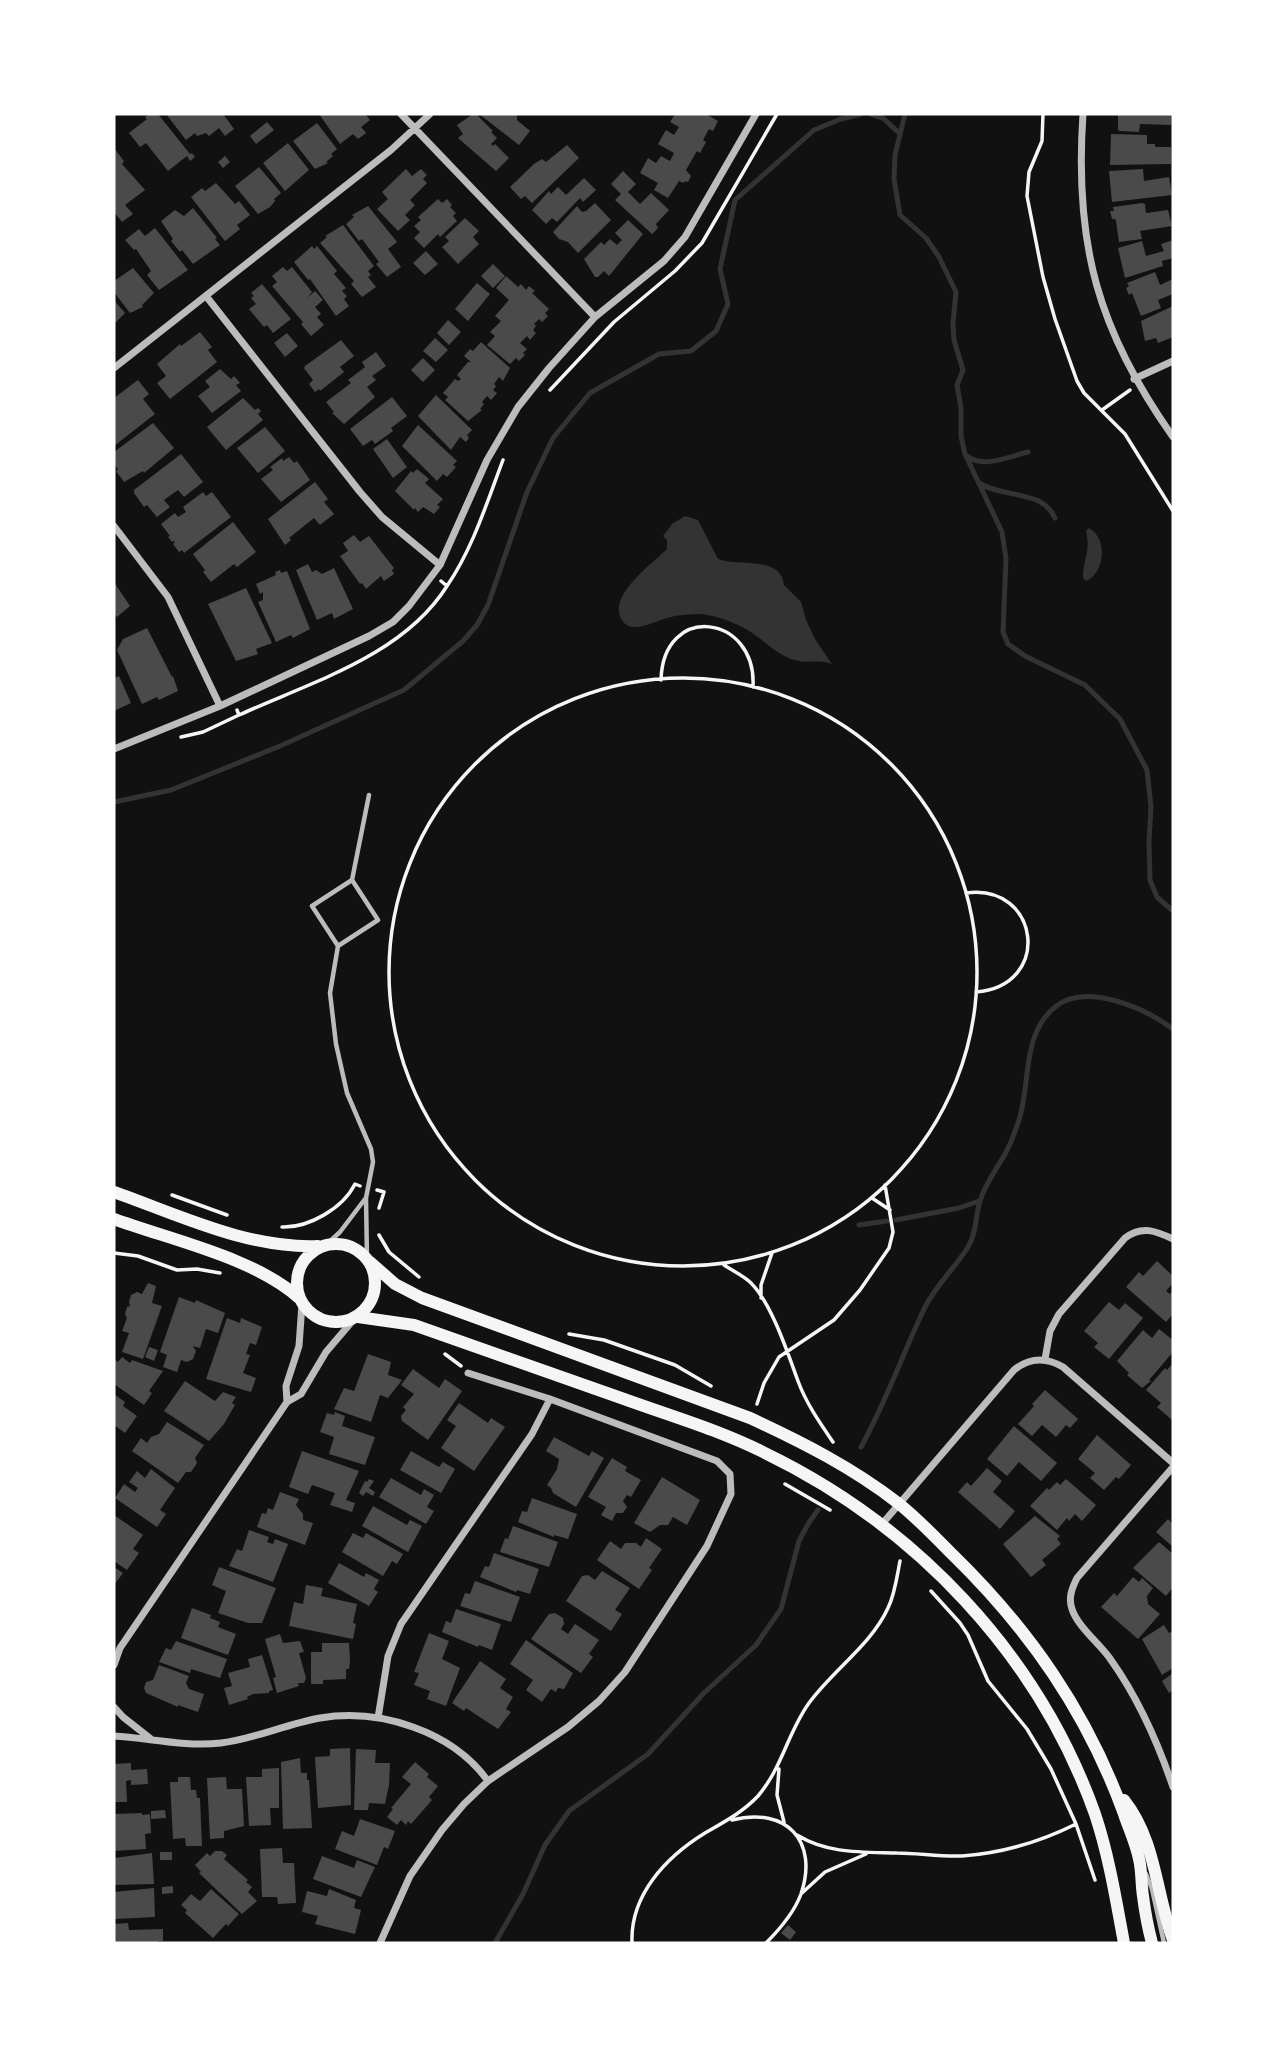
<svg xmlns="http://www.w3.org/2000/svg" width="1287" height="2057" font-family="Arial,sans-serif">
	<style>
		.water { fill: #333 }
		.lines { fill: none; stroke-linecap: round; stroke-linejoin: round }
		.stream { stroke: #333; stroke-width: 5 }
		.building { fill: #4a4a4a }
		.path { stroke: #f5f5f5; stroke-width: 3.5 }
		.service { stroke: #bcbcbc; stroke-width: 4.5 }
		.minor { stroke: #bcbcbc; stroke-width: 7 }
		.secondary { stroke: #f5f5f5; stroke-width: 12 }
	</style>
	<rect width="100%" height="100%" fill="#111"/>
	<path class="water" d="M685 516 698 520 718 559C738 567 781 555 784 585L801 602 806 620 815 639 832 664C819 659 807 664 795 660 781 657 770 646 759 638 743 625 720 616 700 614 689 614 677 615 667 618 654 621 628 638 620 616 611 593 653 563 667 549V540L663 536 672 524Z
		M1089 528C1108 538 1105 573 1086 581L1083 578C1083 558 1091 552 1086 531Z"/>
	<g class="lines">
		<path class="stream" d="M870 114 883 118 899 133
			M905 114 895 155 894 179 900 215 926 238 939 257 956 292 953 323 954 340 963 370 957 385 961 408V436L965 454 1002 532 1006 559 1003 632 1008 644 1025 656 1085 685 1120 719 1147 770 1151 807 1149 841 1150 880 1157 897 1173 911
			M967 456C983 469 1010 456 1028 452
			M979 483C1005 499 1042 489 1055 518
			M114 802 171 790 280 746 404 690 463 641 477 625 488 605 527 492 553 438 590 393 659 354 691 351 716 331 728 304 720 269 735 200 814 130 841 119 861 114
			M896 1220 959 1208 979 1201
			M859 1225 887 1221
			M861 1447C886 1402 903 1353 925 1307 937 1284 955 1268 968 1247 977 1233 975 1216 980 1201 985 1184 996 1170 1005 1154 1011 1144 1015 1131 1019 1120 1031 1083 1021 1035 1055 1007 1086 981 1146 1009 1173 1029
			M495 1943 523 1894 545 1845 569 1811 648 1754 704 1693 756 1645 781 1609 799 1541 808 1524 818 1510"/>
	</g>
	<path class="building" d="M149 114H158L190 154 192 153 195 157 190 161 187 156 168 171 146 143 140 147 129 133 147 119 145 117Z
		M166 114H223L234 129 225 136 219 128 209 136 206 133 197 136 195 133 186 140Z
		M319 114H365L370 120 361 127 366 133 358 139 353 134 340 144Z
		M473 114H476L493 131 491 132 497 138 491 144 493 146 495 144 509 158 496 171 458 138 463 134 457 125Z
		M479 114H517V120L530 131 519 145Z
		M675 114H706L718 121 713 131 709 129 703 140 706 142 700 153 697 151 686 170 691 176 688 182 685 181 684 183 679 181 668 198 654 190 658 183 640 173 648 158 656 163 661 156 670 161 674 153 658 144 666 130 674 135 679 127 670 122Z
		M1118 114H1172L1171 125 1140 124 1139 132 1120 131 1118 130Z
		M267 122 274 130 256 144 250 136Z
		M317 123 337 149 331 154 333 156 326 162 328 163 315 169 293 141Z
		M1111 134 1147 135V144H1155V147H1171V164L1110 165Z
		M288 143 309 170 285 191 263 163Z
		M567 145 579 158 532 203 525 196 521 199 510 187 534 164 542 159 546 162Z
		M114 148 124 161 122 164 145 190 125 205 133 214 122 222 114 212Z
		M225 156 230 162 223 168 218 162Z
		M259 167 281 193 274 199 275 201 270 207 258 214 235 186Z
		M406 169 412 176 421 169 427 175 423 179 427 183 410 200 415 205 405 215 410 220 398 231 377 209 388 199 382 192Z
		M1143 169 1144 181 1169 177 1172 195 1112 202 1109 171Z
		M623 171 636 184 628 192 640 204 651 193 669 210 656 224 658 228 652 234 615 200 621 194 611 184Z
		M584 178 596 190 583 202 580 198 557 222 552 218 546 224 532 210 549 191 551 194 558 187 566 195Z
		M216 183 235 204 239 201 250 215 237 225 240 229 225 241 191 197 202 188 205 191Z
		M438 199 442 203 447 199 452 205 450 207 456 213 453 216 457 221 440 237 438 234 424 248 414 238 420 232 414 226 421 220 418 217Z
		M595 203 611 220 578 253 568 242 559 239 553 232 577 206 582 212 586 211Z
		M1142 203 1145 204 1146 213 1168 210 1172 226 1140 231 1142 239 1119 242 1116 221 1115 219H1112L1110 211H1114L1113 207Z
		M368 206 397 242 388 249 401 267 387 277 376 264 379 262 362 239 359 241 346 224 354 217 352 215Z
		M193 208 217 238 215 239 220 245 193 264 182 250 180 252 171 241 173 239 161 221 175 210 184 216Z
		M465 218 479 231 473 237 479 244 458 264 442 247 449 241 445 237Z
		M628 220 643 234 609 276 604 271 598 277H595L584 259 601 242 604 245 610 239 617 245 622 240 615 233Z
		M343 225 374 266 368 271 371 275 368 277 376 287 362 297 351 284 354 281 320 243 327 237 325 236Z
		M155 228 188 270 159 290 147 275 151 271 136 249 134 250 125 240 139 229 145 236Z
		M1173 240V258L1162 261 1163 266 1125 278 1118 248 1142 241 1146 256 1164 251 1161 244Z
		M312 246 314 249 317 246 337 271 334 274 346 288 342 291 347 296 344 299 349 306 336 316 310 279 308 280 294 262Z
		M426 251 438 264 425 275 413 263Z
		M493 264 505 276 493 288 481 276Z
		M283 267 287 271 292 267 312 292 307 298 315 291 323 300 315 307 321 314 317 317 324 325 311 336 301 324 303 322 272 286 277 282 272 276Z
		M133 268 154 293 142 305 143 307 130 313 114 292V281Z
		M1155 272 1160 285 1173 279V294L1158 300 1161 308 1141 316 1132 293 1129 295 1126 288 1129 286 1127 283Z
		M506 276 518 287 521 284 526 290 529 286 535 291 532 293 549 309 545 313 548 316 542 322 539 319 534 324 536 326 533 330 536 333 530 340 527 336 520 343 527 349 523 353 525 355 519 361 516 358 510 364 487 345 495 336 490 332 501 321 495 316 509 300 496 288Z
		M477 283 490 294 468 321 455 309Z
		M262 284 291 319 273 333 267 325 264 327 249 309 256 304 251 298 254 296 251 293Z
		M114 300 125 313 114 324Z
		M1173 306V337L1158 343 1156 338 1145 341 1141 321Z
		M448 320 461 332 449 345 437 333Z
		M200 332 212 347 208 350 217 362 170 399 157 383 166 376 157 364 180 344 181 346Z
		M287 333 298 346 285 357 274 343Z
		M435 338 448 350 436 362 423 351Z
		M341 340 354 356 340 367 344 372 320 391 319 389 315 392 309 384 313 380 304 368 305 366Z
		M481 342 510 368 503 381 499 377 494 384 496 386 493 390 497 393 491 400 487 396 482 402 484 404 480 409 482 410 468 421 445 400 448 397 443 393 455 379 458 381 461 379 457 375 468 362H471L464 356 470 349 473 351Z
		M376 352 386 366 372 376 376 380 367 387 375 397 344 424 332 413 334 412 326 402 351 383 348 380 365 367 362 362Z
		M423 358 435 370 423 382 411 370Z
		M220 369 231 379 234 376 240 383 236 385 241 391 212 413 198 396 210 387 205 381Z
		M138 380 149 394 143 399 155 414 114 446V398Z
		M436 395 472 430 467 435 469 438 466 442 460 437 451 450 418 416Z
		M392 397 407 416 391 428 393 431 375 444 372 440 363 446 350 429Z
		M243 398 255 410 258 408 261 411 258 414 263 420 226 450 207 427Z
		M153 423 174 448 144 473 143 471 124 482 116 471 118 469 114 464V452Z
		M418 425 457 461 453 465 456 467 447 477 443 474 437 481 402 446Z
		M265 427 285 451 258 473 237 448Z
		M387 439 407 467 393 478 373 449Z
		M181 454 203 482 184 497 178 490 164 500 170 507 157 517 147 505 144 507 134 493V490Z
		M289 457 294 463 297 461 310 480 281 502 261 479 273 470 270 467 282 458 283 461Z
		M417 469 429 479 425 483 443 499 437 505 440 507 434 514 423 507 418 512 415 508 414 510 395 491 411 471 413 473Z
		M315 482 328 499 324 502 334 514 320 525 314 518 289 538 291 540 285 545 268 519Z
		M203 492 206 496 212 492 231 517 184 553 182 550 179 552 173 544 175 542 174 541 172 542 168 537 170 536 161 524 175 513 178 517 186 512 183 507Z
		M233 522 256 552 237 567 234 564 211 582 203 572 205 570 193 554Z
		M354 535 360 542 369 536 394 568 392 570 394 574 384 581 381 576 366 589 362 583 360 584 340 556 348 551 343 543Z
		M308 564 312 572 316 570 322 574 334 568 353 609 334 619 332 613 317 620 296 570Z
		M280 570 281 573 287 571 310 629 293 638 291 635 276 642 258 602 263 600V592L260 594 256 584 276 575 275 572Z
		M114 582 130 606 117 617 114 613Z
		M246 588 272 643 256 649 258 654 236 661 208 604Z
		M147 628 172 677 173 676 178 691 159 700 157 697 142 704 117 650 123 639Z
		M119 676 131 703 114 711V678Z
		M1157 1261 1173 1276V1283L1166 1291 1170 1294 1173 1290V1314L1166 1322 1126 1287 1139 1272 1143 1276Z
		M148 1283 156 1286 152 1303 162 1306 143 1359 122 1352 129 1333 122 1331 127 1318 125 1314 127 1307 130 1306 129 1302 131 1295 137 1292 142 1294Z
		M179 1297 195 1303 196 1300 225 1313 218 1333 206 1329 200 1348 193 1346 196 1351 193 1359 187 1362 181 1360 177 1372 163 1367 167 1355 160 1352Z
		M1109 1302 1119 1310 1125 1303 1143 1318 1109 1359 1094 1347 1098 1343 1084 1331Z
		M227 1318 240 1323 241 1318 262 1327 256 1345 250 1343 246 1354 250 1355 243 1373 256 1378 251 1392 206 1379Z
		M1159 1329 1173 1340V1352L1149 1380 1151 1381 1142 1388 1127 1375 1129 1373 1117 1361 1143 1330 1152 1338Z
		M149 1347 158 1350 154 1361 145 1357Z
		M368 1354 391 1362 388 1375 402 1380 388 1398 380 1395 371 1422 334 1409 344 1388 354 1391Z
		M122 1357 130 1363 132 1360 163 1371 149 1391 152 1393 144 1405 114 1384V1359L118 1362Z
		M1173 1363V1418L1172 1420 1157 1407 1161 1403 1146 1390 1165 1368 1167 1370Z
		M413 1369 439 1388 445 1379 462 1391 428 1440 402 1421 401 1416 406 1410 403 1407 414 1394 401 1385Z
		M185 1381 215 1401 223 1392 236 1397 232 1403 235 1405 224 1424 209 1441 164 1411Z
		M1045 1390 1078 1419 1070 1428 1066 1425 1056 1437 1042 1425 1032 1436 1018 1424 1034 1406 1032 1404Z
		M114 1394 125 1402 123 1406 137 1416 125 1433 114 1425Z
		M459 1403 488 1423 491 1418 505 1427 474 1471 441 1448 456 1426 447 1420Z
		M335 1412 345 1416 342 1426 375 1437 365 1465 329 1454 334 1437 320 1432 327 1413 334 1415Z
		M167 1422 204 1445 195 1458 197 1463 191 1472H186L178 1483 132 1451 141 1438 147 1443 151 1437 159 1434Z
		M1014 1426 1057 1463 1041 1481 1019 1462 1007 1476 987 1459Z
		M1097 1435 1131 1465 1119 1479 1116 1477 1104 1490 1090 1478 1095 1473 1078 1459Z
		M554 1437 589 1456 592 1451 604 1458 576 1507 553 1493 551 1488 547 1485 557 1469 559 1459 546 1451Z
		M302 1451 359 1471 346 1500 355 1503 352 1512 330 1505 335 1493 312 1485 308 1494 289 1487Z
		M411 1451 439 1467 443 1462 455 1469 441 1493 400 1470Z
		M612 1458 627 1467 625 1471 641 1480 631 1497 627 1495 623 1501 627 1507 623 1513H616L612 1521 601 1515 606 1507 588 1497Z
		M987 1468 1002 1481 993 1492 1015 1511 1000 1529 958 1492 967 1482 971 1486Z
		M151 1469 175 1488 160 1510 166 1514 157 1527 115 1498 124 1484 135 1492 138 1488 129 1482 137 1471 145 1478Z
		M662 1477 700 1500 687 1525 673 1517 668 1525H660L650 1532 634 1523Z
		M391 1478 421 1495 424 1489 434 1495 427 1507 434 1511 426 1524 379 1497Z
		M369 1479 374 1481 369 1488 375 1492 373 1496 366 1492 363 1496 359 1493 365 1481 367 1482Z
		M1066 1479 1096 1505 1082 1521 1075 1514 1069 1521 1067 1518 1057 1530 1030 1506 1047 1488 1049 1490 1057 1482 1060 1485Z
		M280 1492 299 1499 296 1505 303 1514V1520L313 1523 305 1545 257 1527 262 1513 266 1514 268 1508 273 1510Z
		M532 1498 577 1514 568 1539 554 1535V1537L518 1522 522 1511 527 1512Z
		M373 1506 407 1525 410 1520 422 1526 408 1552 362 1526Z
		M114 1515 143 1535 133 1549 139 1553 127 1570 114 1561Z
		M1035 1516 1060 1536 1057 1539 1061 1544 1042 1560 1046 1565 1031 1577 1003 1544Z
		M1168 1519 1173 1524V1547L1156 1532Z
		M513 1526 558 1542 549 1567 500 1552 505 1538 508 1539Z
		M249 1530 269 1537 267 1542 273 1544 275 1539 288 1544 273 1582 229 1566 237 1549 242 1551Z
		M353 1533 363 1538 366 1533 403 1554 397 1564 392 1561 383 1576 342 1552Z
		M646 1538 662 1549 649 1568 652 1570 639 1589 597 1560 610 1541 621 1549 625 1543H636L641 1547Z
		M1159 1542 1173 1554V1587L1166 1596 1133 1568Z
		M494 1553 539 1569 530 1594 517 1590 516 1592 480 1577 485 1566 489 1567Z
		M339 1563 364 1577 366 1573 379 1580 374 1589 378 1592 369 1606 328 1583Z
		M114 1567 123 1573 114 1585Z
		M219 1567 276 1588 262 1623H248L218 1613 226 1591 212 1585Z
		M602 1571 630 1588 615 1610 622 1614 611 1631 566 1601 582 1576 588 1575 595 1580Z
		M1133 1577 1139 1582 1142 1578 1153 1588 1147 1596 1148 1604 1160 1614 1138 1639 1101 1607 1114 1593 1117 1596Z
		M475 1581 520 1597 511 1622 460 1606 465 1593 470 1594Z
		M306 1585 323 1588 321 1596 357 1604 353 1623 356 1624 353 1639 289 1626 294 1602 303 1604Z
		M192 1608 211 1615 210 1618 220 1622 218 1627 236 1634 228 1655 181 1638Z
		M456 1609 501 1624 492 1650 479 1645 478 1647 442 1632 446 1621 451 1623Z
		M555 1613 563 1618 564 1624 561 1629 568 1634 575 1624 599 1640 589 1654 593 1657 581 1673 531 1639 549 1614Z
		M1164 1625 1169 1633 1173 1631V1668L1162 1675 1142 1639Z
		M429 1633 449 1641 442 1659 460 1668 446 1706 427 1699 430 1691 414 1685 419 1673 414 1672Z
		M280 1634 283 1643 300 1641 304 1652 299 1653 306 1678 304 1683H298L299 1686 277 1693 273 1678 276 1677 265 1639Z
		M526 1640 573 1673 564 1689 558 1688 556 1692 551 1689 542 1702 526 1690 533 1680 510 1664Z
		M176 1641 227 1659 220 1678 191 1669 190 1673 159 1662 166 1648 171 1650Z
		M322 1643H349L350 1662 349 1669H346V1679L323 1680V1684H311V1652H322Z
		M262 1655 273 1690 269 1691V1693L253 1694 247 1697 248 1699 229 1705 224 1688 232 1686 228 1673 250 1667 248 1659Z
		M480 1661 506 1679 500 1688 513 1697 506 1709 511 1712 498 1729 466 1708 464 1711 452 1703Z
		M159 1665 189 1676 186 1683 189 1689 204 1694 198 1712 178 1705V1707L146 1693 144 1688 146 1682 153 1680Z
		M1173 1673V1690L1169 1693 1162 1681Z
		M350 1748 351 1805 318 1808 315 1757 330 1756V1749Z
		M356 1749 376 1750 375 1763H390L389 1785 385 1804 369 1803 368 1810H354Z
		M300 1758 301 1773H307V1780H309L312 1828 283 1829 281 1762Z
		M415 1762 429 1774 427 1777 438 1786 429 1797 432 1800 411 1824 408 1821 406 1825 401 1820 397 1825 387 1817 393 1809 391 1808 411 1784 402 1777Z
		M131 1763V1770L147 1769 148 1784 131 1785V1780L126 1781 127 1802H114V1764Z
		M279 1768V1808H270L271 1825 249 1826 246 1777H262V1769Z
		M178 1777H190L191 1790H196L197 1798H200L202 1846H186L185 1838 173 1839 170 1782H178Z
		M226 1777 227 1789H242L244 1826 224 1831V1838L210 1839 207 1778Z
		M165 1810 166 1818 151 1819V1811Z
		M142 1813V1815L150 1814 151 1833 145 1834 146 1849 114 1851V1814Z
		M360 1819 395 1831 388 1849 384 1847 377 1865 335 1849 342 1831 354 1836Z
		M282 1848 283 1863H294L296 1903 278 1904 277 1897H262L260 1849Z
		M215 1851H222L227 1855 224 1859 248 1880 246 1882 252 1887 248 1892 257 1901 242 1914 199 1873 201 1872 195 1865 207 1853 210 1856Z
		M160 1852H172V1860H160Z
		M152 1853 154 1884 114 1885V1858Z
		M322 1856 354 1868 357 1860 375 1867 361 1897 313 1879Z
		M173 1886V1893L162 1894V1887Z
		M154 1888 155 1917 115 1919 114 1892Z
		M211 1889 239 1914 228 1926 226 1924 213 1938 185 1913 187 1910 181 1905 191 1894 200 1901Z
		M329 1889 356 1900 354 1908 361 1910 355 1934 315 1924 318 1916 302 1912 307 1891 327 1896Z
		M128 1923 129 1930 163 1929V1941H158V1943H114V1924Z
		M788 1925 796 1932 790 1940 781 1933Z"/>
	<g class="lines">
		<path class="path" d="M1043 114 1042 141 1029 172 1027 196 1043 277 1055 319 1077 381 1084 393 1125 434 1173 511
			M614 322 675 271 702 243 777 114
			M550 390 614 322
			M1102 410 1130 390
			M441 581 447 586C473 548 487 502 503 460
			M389 972a294 294 0 1 1 588 0a294 294 0 1 1-588 0Z
			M661 680C663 602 757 614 753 687
			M237 710 239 715C311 682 403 656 447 586
			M181 737 203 732 239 715
			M966 893C1040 883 1053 986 976 992
			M377 1190 384 1192 379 1208
			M172 1195 227 1215
			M872 1198 890 1210
			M282 1227C309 1228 343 1208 355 1184L360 1186
			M379 1235 389 1252 419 1277
			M114 1253 138 1256 177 1270 197 1269 220 1273
			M724 1265C733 1271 744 1276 751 1283 772 1304 788 1354 798 1381 806 1403 820 1423 833 1442
			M761 1298V1285L772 1253
			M569 1334 604 1340 675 1365 711 1386
			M445 1354 461 1366
			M757 1404 764 1383 779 1357 834 1320 860 1290 889 1248 893 1232 885 1185
			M785 1484 830 1510
			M931 1591 960 1623 968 1635 988 1681 1027 1729 1051 1769 1076 1824 1095 1880
			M779 1769 777 1795 784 1822
			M732 1820C786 1806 819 1841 801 1894 794 1913 780 1929 766 1943
			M797 1835C828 1854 862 1852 897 1853 918 1853 940 1857 962 1856 1003 1853 1040 1842 1076 1824
			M802 1893 825 1872 866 1854
			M632 1943C630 1895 666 1857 705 1833 724 1822 743 1812 758 1796 782 1768 788 1732 809 1703 833 1670 871 1645 888 1608 895 1594 897 1576 900 1561"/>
		<path class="service" d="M338 946 378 920 352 880
			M326 1245 340 1232 365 1199
			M367 1259 366 1198 373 1162 371 1149 347 1093 336 1044 330 993 338 946 312 906 352 880 369 795
			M1146 1874 1152 1889 1164 1943"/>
		<path class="minor" d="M401 114 595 317
			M1083 114C1074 244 1098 331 1173 437
			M206 296 360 492 382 517 440 565
			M114 368 391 150 430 114
			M1134 379 1173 361
			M114 526 168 597 220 706
			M114 749 220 706 369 636 393 622 409 606 440 565 487 460 518 407 549 368 595 317 664 261 685 237 756 114
			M1045 1359 1050 1331 1059 1314 1125 1238C1142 1225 1156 1231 1173 1239
			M287 1402 286 1386 299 1346 302 1304
			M1173 1467 1077 1578C1072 1588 1068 1598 1072 1609 1077 1626 1101 1645 1111 1660 1138 1698 1158 1743 1173 1787
			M882 1524 1014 1370C1030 1357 1046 1357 1063 1367L1173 1463
			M114 1665 120 1648 287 1402 301 1394 326 1352 355 1318
			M114 1707 123 1717 151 1739
			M378 1718 388 1656 401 1624 532 1434 550 1399
			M114 1736C149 1738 184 1747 221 1743 255 1739 286 1724 320 1718 380 1708 452 1731 488 1781
			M380 1943 410 1876 442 1830 464 1804 488 1781 568 1727 599 1701 625 1672 707 1546 731 1494 730 1474 717 1461 550 1399 468 1373"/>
		<path class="secondary" d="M114 1192C179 1215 248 1249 318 1246
			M114 1219C171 1240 255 1258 299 1298
			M297 1283a39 39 0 1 1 78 0a39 39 0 1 1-78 0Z
			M370 1262 395 1284 422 1298 750 1418C802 1442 853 1468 898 1503 917 1518 935 1537 952 1554 1029 1629 1087 1712 1124 1814 1129 1829 1136 1844 1139 1859 1142 1871 1141 1884 1143 1896 1145 1912 1148 1928 1152 1943
			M358 1317 414 1325C484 1350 554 1375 624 1399 671 1416 719 1430 763 1452 915 1525 1038 1654 1095 1814 1109 1856 1116 1900 1124 1943
			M1124 1800C1156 1840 1156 1894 1173 1940"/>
	</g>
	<rect width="1287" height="2057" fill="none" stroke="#ffffff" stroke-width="231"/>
</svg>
